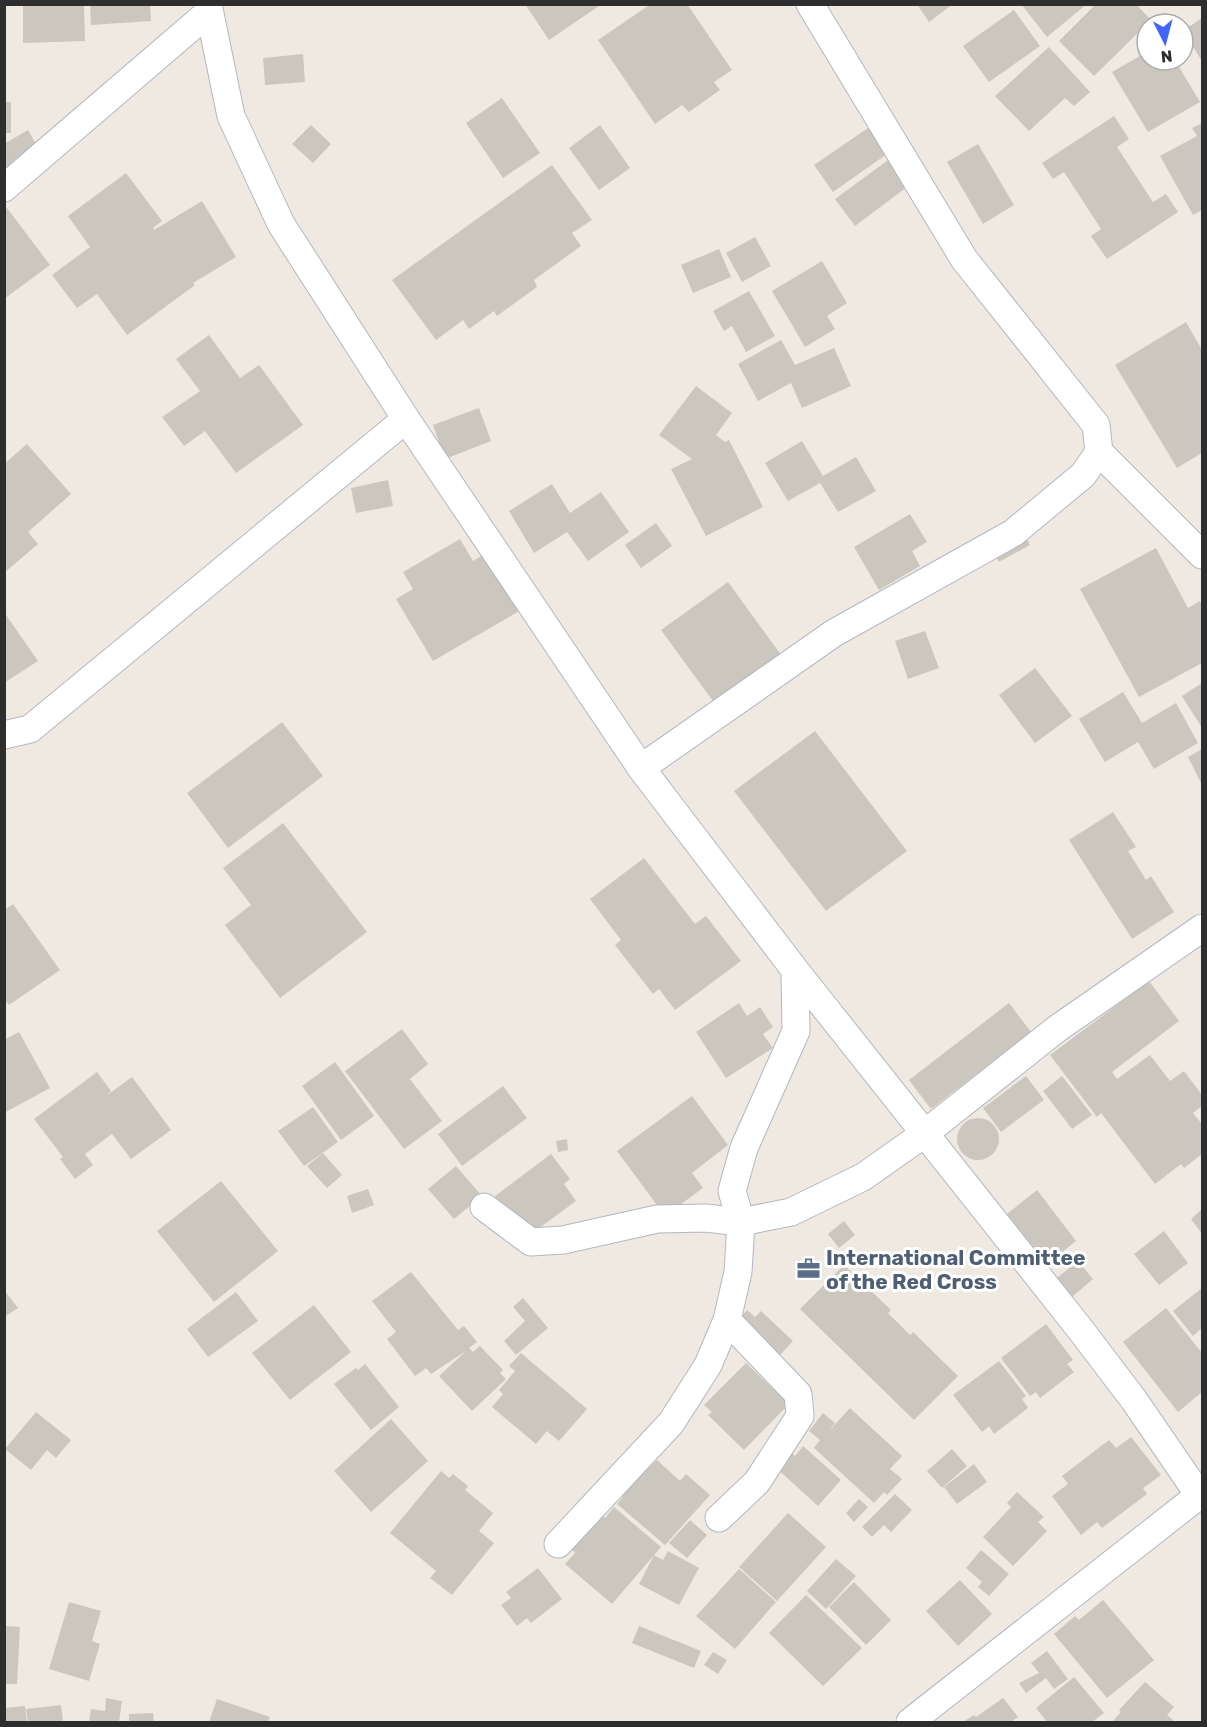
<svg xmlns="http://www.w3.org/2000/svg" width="1207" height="1727" font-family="Rubik,sans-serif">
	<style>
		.building { fill: #cbc7bf }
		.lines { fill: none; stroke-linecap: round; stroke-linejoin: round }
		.street-casing { stroke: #b4b7c1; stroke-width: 29 }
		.street { stroke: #fff; stroke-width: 27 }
		.labels { text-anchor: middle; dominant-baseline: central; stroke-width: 6; stroke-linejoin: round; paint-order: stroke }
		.service-label { font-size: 21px; font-weight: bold; fill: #4e5e75; stroke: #fff; text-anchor: start }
	</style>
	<rect width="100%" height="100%" fill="#efe9e1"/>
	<path class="building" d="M23 4H84L85 41 23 43Z
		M90 4H150L151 21 91 25Z
		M525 4H602L549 40Z
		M651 4H687L732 70 714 82 720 90 689 112 682 105 655 124 598 40Z
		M917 4H953L929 22Z
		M1021 4H1087L1047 37Z
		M1096 4H1136L1151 20 1094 76 1059 41Z
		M1014 10 1040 46 989 82 963 46Z
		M1202 18V61L1183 31Z
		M1049 47 1090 92 1074 106 1065 98 1029 131 995 96Z
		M1147 52V60H1175L1200 102 1148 132 1112 72Z
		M303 54 305 82 265 85 263 58Z
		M502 98 540 153 503 178 466 123Z
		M4 102H11V133H4Z
		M1114 116 1129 139 1117 147 1153 202 1166 194 1178 212 1107 259 1091 236 1101 229 1064 172 1053 179 1042 163Z
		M1202 123V210L1193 215 1160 156 1197 136 1192 128Z
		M311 125 331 144 313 163 292 144Z
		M600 125 630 168 599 190 569 148Z
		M868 128 887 154 833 192 814 165Z
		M28 130 41 153 4 175V144Z
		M978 144 1014 205 983 224 947 162Z
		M891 158 911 184 855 226 835 199Z
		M552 165 592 220 572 233 581 246 534 280 537 287 497 316 494 311 469 329 463 320 436 340 392 280Z
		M126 173 162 221 153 228 154 230 202 201 236 257 193 283 195 285 127 335 97 294 77 308 52 275 90 247 68 216Z
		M7 208 50 265 4 299V210Z
		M755 237 771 266 742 282 726 253Z
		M719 249 731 277 693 293 681 265Z
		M822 261 847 303 827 316 835 329 805 347 772 291Z
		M749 291 775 336 746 352 732 326 724 331 713 311Z
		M1186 322 1202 350V453L1177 468 1115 365Z
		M209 335 240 378 259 365 303 425 236 473 205 431 184 446 162 417 200 391 176 359Z
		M781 340 795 365 834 348 851 386 802 408 791 383 758 401 738 364Z
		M696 386 732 413 716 435 725 442 729 440 763 507 706 536 671 469 692 459 659 435Z
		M479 408 491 441 445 459 433 425Z
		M802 441 823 476 856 457 876 491 838 512 820 483 788 501 765 463Z
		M27 444 71 494 28 532 38 544 4 573V464Z
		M388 480 393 506 356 513 351 488Z
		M552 484 570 513 601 492 629 532 588 561 567 532 534 553 509 511Z
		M910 514 927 542 912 551 920 566 879 590 854 547Z
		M1018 522 1030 545 999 562 986 538Z
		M656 523 672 546 641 568 625 545Z
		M460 539 473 561 487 553 521 610 433 661 396 599 413 589 403 572Z
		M1156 548 1188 608 1200 601 1202 606V663L1139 697 1080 589Z
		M728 582 784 659 718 708 661 630Z
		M4 612 38 661 4 683Z
		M925 631 939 668 908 679 895 641Z
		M1035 668 1072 716 1035 743 999 695Z
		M1202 683V728L1182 696Z
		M1123 692 1142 723 1176 703 1198 743 1154 769 1138 742 1105 762 1079 719Z
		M282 722 323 776 228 848 187 793Z
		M815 731 907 851 826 911 734 791Z
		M1202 749V785L1188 757Z
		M1113 812 1136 847 1128 851 1146 880 1151 876 1174 912 1132 939 1069 840Z
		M283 823 367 932 280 998 225 925 251 905 223 868Z
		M644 858 695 924 706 916 741 961 675 1010 659 989 653 994 615 945 621 940 590 899Z
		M13 904 60 970 9 1005 4 999V910Z
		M1149 981 1179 1021 1112 1072 1117 1079 1150 1055 1170 1081 1184 1071 1202 1095V1106L1193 1113 1202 1124V1154L1184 1168 1181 1164 1155 1184 1101 1113 1097 1117 1050 1055Z
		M739 1003 747 1016 760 1007 773 1027 763 1034 773 1048 726 1078 696 1032Z
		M1009 1003 1031 1032 931 1109 909 1080Z
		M402 1029 428 1064 410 1079 442 1121 404 1149 345 1071Z
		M19 1032 50 1088 4 1113V1040Z
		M335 1062 374 1116 341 1140 302 1086Z
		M97 1072 111 1091 106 1096 132 1077 171 1130 131 1159 112 1134 85 1154 93 1165 75 1179 60 1159 63 1157 34 1119Z
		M1026 1076 1044 1100 1001 1132 983 1108Z
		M1062 1076 1092 1115 1072 1129 1043 1091Z
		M503 1086 527 1118 462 1166 438 1134Z
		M692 1096 728 1145 692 1173 703 1188 665 1216 617 1151Z
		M313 1107 338 1142 304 1166 278 1131Z
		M957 1139a21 21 0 1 1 42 0a21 21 0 1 1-42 0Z
		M567 1139 568 1150 558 1152 556 1141Z
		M323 1153 342 1175 327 1188 307 1166Z
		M551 1154 570 1179 564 1184 576 1201 531 1234 516 1213 510 1217 495 1196Z
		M456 1166 482 1196 454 1219 428 1189Z
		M221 1181 278 1251 214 1302 157 1231Z
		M368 1189 374 1205 352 1213 347 1196Z
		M1037 1190 1076 1241 1047 1264 1007 1214Z
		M1202 1209V1234L1191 1219Z
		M844 1221 855 1235 839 1248 828 1234Z
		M1164 1231 1188 1263 1159 1285 1134 1254Z
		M1078 1261 1093 1279 1072 1297 1057 1278Z
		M844 1265 891 1310 888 1313 910 1335 913 1332 958 1376 914 1420 800 1309Z
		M411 1272 458 1330 464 1326 477 1342 469 1348 473 1352 480 1346 503 1370 500 1373 506 1379 472 1411 439 1376 466 1351 431 1374 426 1368 415 1376 387 1339 396 1332 372 1301Z
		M1202 1288V1328L1193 1336 1173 1311Z
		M4 1290 18 1308 4 1317Z
		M236 1292 258 1321 208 1357 187 1329Z
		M523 1298 548 1328 516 1355 504 1341 525 1321 513 1307Z
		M314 1305 351 1352 290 1400 252 1353Z
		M1166 1308 1202 1353V1392L1178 1412 1123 1342Z
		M747 1310 755 1317 761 1311 793 1341 780 1355 748 1325 750 1323 742 1316Z
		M1046 1324 1073 1360 1067 1364 1074 1372 1040 1398 1036 1392 1030 1396 1001 1358Z
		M521 1353 587 1409 559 1441 547 1431 536 1444 492 1407 503 1394 499 1390 515 1371 509 1366Z
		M999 1361 1026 1396 1022 1399 1028 1408 994 1434 989 1426 982 1432 953 1395Z
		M746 1363 789 1404 744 1450 708 1415 712 1412 704 1405Z
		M365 1364 399 1407 371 1430 334 1384 356 1368 358 1370Z
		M850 1408 902 1456 890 1469 902 1479 887 1495 884 1492 874 1503 814 1448 820 1440 809 1431 823 1413 835 1423 829 1431Z
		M36 1412 71 1440 56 1458 47 1450 31 1470 5 1449Z
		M391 1419 428 1461 371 1512 334 1471Z
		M1131 1437 1161 1475 1143 1488 1147 1494 1102 1528 1097 1522 1081 1535 1052 1496 1068 1484 1062 1476 1109 1440 1116 1448Z
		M803 1446 841 1480 818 1506 774 1466 788 1450 795 1456Z
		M952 1449 967 1466 942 1488 927 1471Z
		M644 1458 652 1465 657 1460 680 1481 686 1474 710 1495 665 1545 617 1504 623 1497 615 1490Z
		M974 1464 987 1482 957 1504 944 1487Z
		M441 1471 449 1478 453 1474 468 1486 465 1490 493 1513 479 1531 494 1543 452 1595 430 1578 436 1571 390 1533Z
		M1017 1492 1044 1517 1038 1522 1047 1531 1013 1566 983 1537 1011 1507 1007 1503Z
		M895 1494 912 1510 891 1532 884 1525 872 1537 862 1527Z
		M859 1499 868 1507 854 1522 846 1513Z
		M614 1507 661 1547 612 1604 565 1564 575 1553 570 1547 599 1513 605 1518Z
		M788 1513 826 1547 777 1601 739 1567Z
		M690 1520 707 1535 687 1558 669 1543Z
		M981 1550 1009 1574 989 1596 978 1587 982 1582 966 1568Z
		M668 1551 699 1568 679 1605 639 1584 654 1555 663 1560Z
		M836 1559 856 1576 826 1609 807 1591Z
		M538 1568 562 1599 531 1623 527 1618 517 1626 501 1605 511 1598 506 1592Z
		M739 1569 776 1602 735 1649 696 1616Z
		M960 1580 992 1614 958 1646 926 1611Z
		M854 1582 891 1620 866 1645 829 1607Z
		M806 1595 862 1648 823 1686 769 1633Z
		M1103 1600 1154 1660 1107 1698 1054 1634 1075 1616 1079 1620Z
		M69 1602 101 1611 92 1641 100 1644 89 1681 49 1669Z
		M4 1626 20 1627 17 1684H4Z
		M639 1626 701 1651 694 1668 632 1643Z
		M1047 1651 1068 1679 1054 1689 1046 1678 1026 1693 1019 1683 1039 1673 1031 1663Z
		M713 1652 727 1660 718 1674 704 1665Z
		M1074 1677 1104 1713 1092 1722H1047L1036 1708Z
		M1145 1682 1174 1707 1167 1715 1175 1722H1112L1121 1712 1119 1710Z
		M106 1698 122 1701 119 1722H89L91 1709 105 1711Z
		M1003 1698 1018 1717 1011 1722H963L974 1715 976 1717Z
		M217 1699 270 1717 268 1722H209Z
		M61 1705 63 1722H28L26 1709Z
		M25 1706 27 1722H4V1708Z
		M153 1713 154 1722H129V1714Z"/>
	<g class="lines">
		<defs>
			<path id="street" d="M208 4 231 116 281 224 406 419 641 768 795 970 1080 1329 1134 1400 1199 1495 1202 1496
				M4 188 209 12
				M1099 452 1202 555
				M4 735 30 729 406 419
				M641 768 834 633 1013 533 1083 475 1099 452 1096 425 964 259 810 4
				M484 1207 531 1242 563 1240 657 1219 706 1218 741 1222 791 1212 863 1177 924 1134 1058 1028 1202 928
				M719 1518 757 1482 800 1416 798 1394 727 1320
				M558 1544 671 1423 708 1365 727 1320 738 1272 741 1222 732 1191 744 1148 796 1031 795 970
				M910 1722 1202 1493"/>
		</defs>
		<use href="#street" class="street-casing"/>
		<use href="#street" class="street"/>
	</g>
	<defs>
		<symbol id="office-bare" viewBox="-9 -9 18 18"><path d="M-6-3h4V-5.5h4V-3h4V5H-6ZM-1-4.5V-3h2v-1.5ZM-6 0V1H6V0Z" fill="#5c6f8a" stroke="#fff" stroke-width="2.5" paint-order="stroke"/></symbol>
	</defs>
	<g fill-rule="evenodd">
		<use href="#office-bare" x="792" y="1252" width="33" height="33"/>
	</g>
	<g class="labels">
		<g class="service-label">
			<text x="826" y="1257">International Committee<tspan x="826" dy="24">of the Red Cross</tspan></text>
		</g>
	</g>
	<rect width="1207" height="1727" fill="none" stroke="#2e2e2e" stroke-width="12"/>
	<g transform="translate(1165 42) rotate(174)"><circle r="28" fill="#ffffff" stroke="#ababab" stroke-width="1.5"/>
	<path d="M0-4.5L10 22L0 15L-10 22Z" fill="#4264fb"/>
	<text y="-9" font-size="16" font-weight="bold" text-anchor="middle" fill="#2e2e2e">N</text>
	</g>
</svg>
